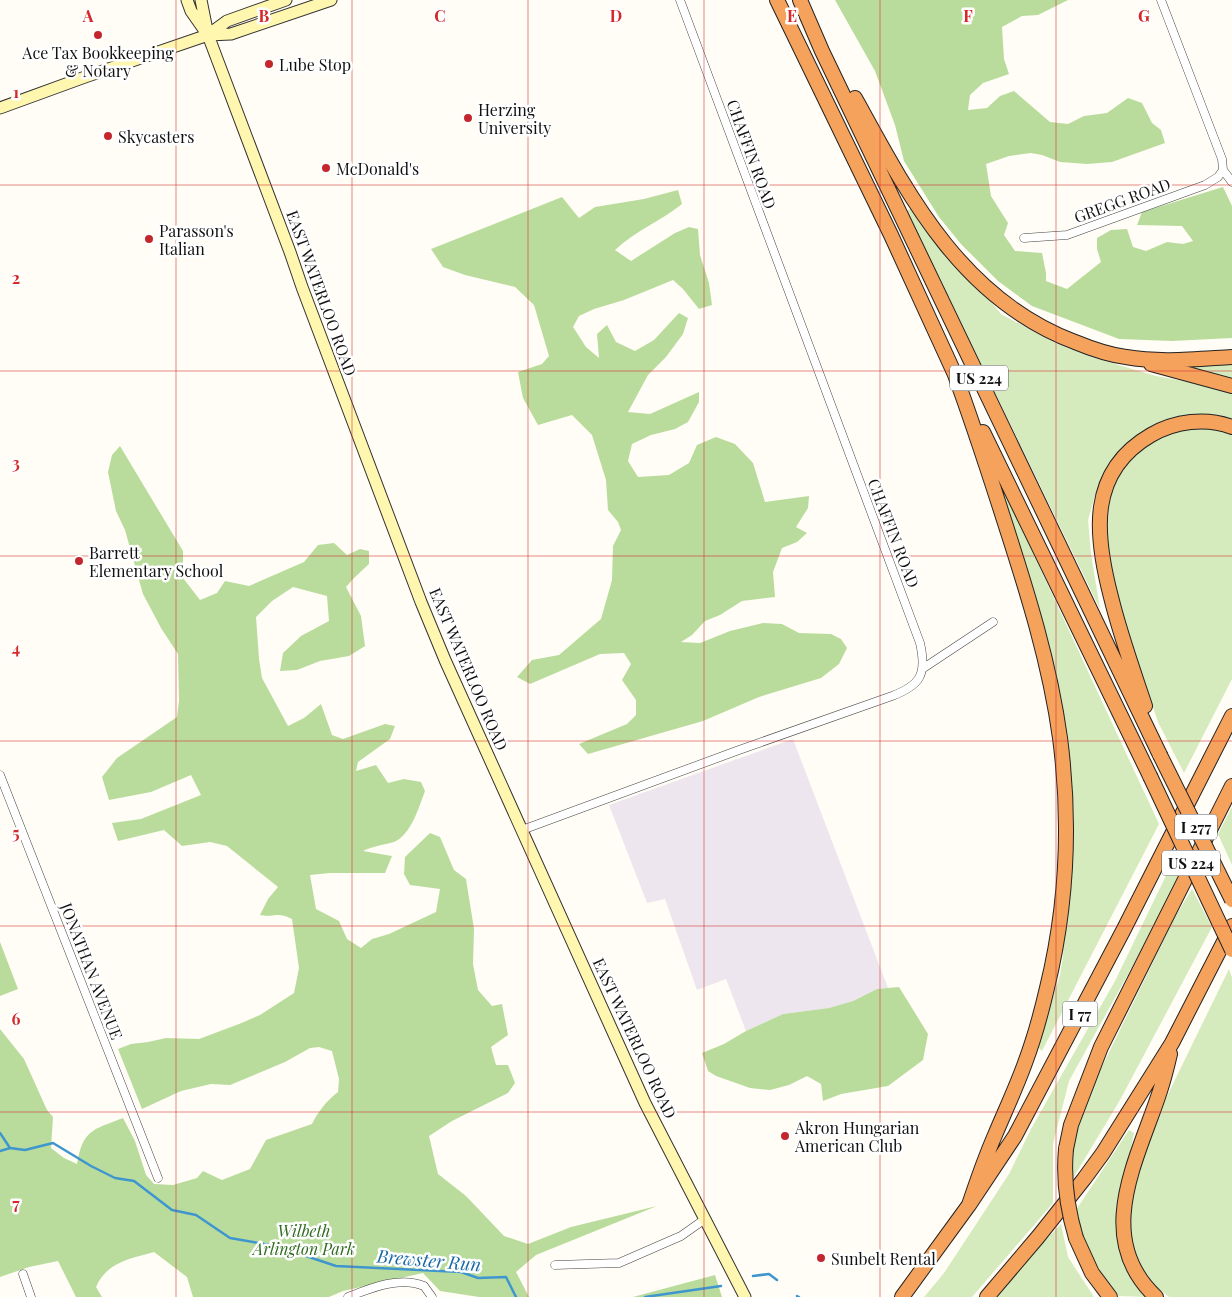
<svg xmlns="http://www.w3.org/2000/svg" width="1232" height="1297" font-family="'Playfair Display',serif">
	<style>
		.industrial { fill: #eee6ef }
		.green { fill: #d5ebbd }
		.forest { fill: #b9dc9c }
		.lines { fill: none; stroke-linecap: round; stroke-linejoin: round }
		.stream { stroke: #3f96cf; stroke-width: 2.5 }
		.minor-casing { stroke: #444; stroke-width: 9 }
		.secondary-casing { stroke: #333; stroke-width: 13 }
		.motorway-casing { stroke: #222; stroke-width: 16 }
		.minor { stroke: #fff; stroke-width: 8 }
		.secondary { stroke: #fff6b0; stroke-width: 11 }
		.motorway { stroke: #f5a25d; stroke-width: 14 }
		.motorway-bridge-casing { stroke: #222; stroke-width: 16; stroke-linecap: butt }
		.motorway-bridge { stroke: #f5a25d; stroke-width: 14 }
		.grid { fill: none; stroke: #d62828; stroke-width: 1; stroke-opacity: 0.55 }
		.poi-dot { fill: #c4262e; stroke: #fff; stroke-width: 2 }
		.labels { text-anchor: middle; dominant-baseline: central; stroke-width: 5; stroke-linejoin: round; paint-order: stroke }
		.shield { fill: #fff; stroke: #585858; stroke-width: 1 }
		.shield-label { font-size: 15px; font-weight: bold; fill: #111 }
		.poi-label { font-size: 16px; fill: #111; stroke: #fff; text-anchor: start }
		.street-label { font-size: 16px; fill: #111; stroke: #fff }
		.park-label { font-size: 16px; font-style: italic; fill: #2f6b1f; stroke: #fff }
		.water-label { font-size: 18px; font-style: italic; fill: #1768a6; stroke: #fff }
		.grid-label { font-size: 16px; text-anchor: middle; font-weight: bold; fill: #d62828; stroke: #fff; stroke-width: 5; stroke-linejoin: round; paint-order: stroke }
	</style>
	<rect width="100%" height="100%" fill="#fffdf5"/>
	<path class="industrial" d="M793 739 888 988 877 989 853 1001 829 1008 783 1014 746 1031 726 979 697 990 665 899 647 903 609 805Z"/>
	<path class="green" d="M913 207 1001 314 1055 343 1098 359 1156 376 1207 385 1232 392V424L1196 418 1129 446 1106 469 1096 492 1088 520 1091 554 1100 609 907 211Z
		M1232 363V381L1182 369 1184 365Z
		M1202 427 1232 431V679L1184 773 1158 722 1125 624 1106 551 1103 516 1109 492 1121 467 1146 443 1185 428Z
		M999 480 1159 824 1042 1051 1037 1046 1060 975 1063 956 1070 815 1064 728 997 486Z
		M1232 807V865L1218 834Z
		M1175 857 1184 873 1069 1081 1053 1144V1203L972 1297H924L944 1273 1009 1174 1031 1129 1115 981Z
		M1192 889 1212 927 1120 1100 1072 1180 1071 1146 1076 1120 1175 917Z
		M1229 969 1232 977V1297H1169L1154 1285 1134 1255 1130 1221 1133 1180 1151 1129Z
		M1129 1130 1134 1133 1118 1212 1150 1297 1115 1296 1083 1241 1076 1210Z
		M1061 1224 1068 1257 1094 1297H991Z"/>
	<path class="forest" d="M835 0H1068L1038 15 1022 16 1002 27 1004 59 1009 74 983 83 970 95 968 110 987 108 1000 96 1014 91 1050 122 1068 124 1084 116 1107 113 1128 98 1142 103 1152 123 1161 130 1165 143 1112 162 1087 164 1060 162 1042 155 1031 153 1009 156 986 164 991 196 1008 223 1004 235 1015 251 1042 253 1046 273V281L1067 289 1101 262 1097 249V238L1111 230 1127 229 1133 247 1146 251 1167 242 1183 244 1193 241 1182 226 1137 225 1142 212 1223 187 1232 206V338L1172 341 1119 339 1032 306 998 281 961 244 939 217 904 161 895 125 875 71Z
		M678 190 682 204C661 221 635 231 615 250L631 261 675 233 689 227 698 229 700 255 709 283 712 305 699 309 683 289 673 280 624 300 594 309 579 316 573 327 586 347 599 358 597 334 607 325 616 342 635 351 654 340 679 313 688 318 683 334 666 357 648 375 628 412 650 414 699 392V402L688 422 675 429 651 435 632 444 628 461 638 477 669 475 689 463 697 445 716 437 735 444 753 463 765 502 809 496 808 508 796 527 807 533 797 542 782 548 773 572 775 597 742 601 720 615 705 621 692 635 681 642 700 643 730 631 763 623 782 624 799 633 831 634 841 639 847 648 839 664 821 678 759 697 703 721 588 754 579 744 627 724 636 715V700L622 680 631 664 624 653 600 654 530 684 517 677 532 660 559 655 601 619 612 580 613 546 621 530 618 522 608 510 606 480 592 435 572 415 538 425 523 398 518 372 542 364 549 356 534 305 515 287 465 275 443 267 431 249 562 197 579 218 595 207 644 199Z
		M120 446 183 551V578L200 600 217 593 225 581 249 586 304 562 318 545 334 543 347 555 360 549 369 551V564L354 578 346 587 361 616 365 646 349 656 320 661 297 670 280 671 283 653 301 636 329 621 327 596 293 587 272 601 256 617 259 659 262 678 288 726 304 718 321 704 332 735 343 739 385 724 395 726 390 739 358 762 356 771 376 765 388 783 404 779 421 782 425 791C419 807 411 835 394 842 384 845 373 846 363 851L392 856 385 873H330L310 875 316 909 339 921 347 939 361 948 372 939 389 934 436 912 440 889 410 885 404 874 405 857 430 833 440 837 454 870 466 879 474 929 473 964 478 990 492 1006 502 1004 508 1035 491 1047 496 1065H508L515 1083 508 1093 452 1121 429 1136 438 1174 466 1196 504 1236 528 1244 571 1227 657 1206 536 1255 516 1272 529 1297H479L440 1291 423 1273 343 1291 329 1297H193L187 1277 154 1252C129 1259 107 1262 96 1287L102 1297H76L58 1261 29 1267 0 1277V1029L24 1059 47 1110 53 1117 51 1148 64 1158 77 1164C83 1129 93 1130 123 1118L135 1141 146 1175 154 1184 173 1185 197 1178 203 1171 222 1180 250 1169 266 1140 312 1124C317 1113 328 1099 338 1092L339 1079 332 1051 319 1047 310 1048 285 1062 230 1085 211 1084 181 1091 142 1109 118 1049 131 1044 148 1042 166 1038 199 1039 239 1024 260 1015 294 993 299 968 292 919C276 911 274 918 260 915L268 899 278 887 227 846 210 842 182 846 164 830 118 841 112 823 141 819 201 795 191 775 151 792 109 800 102 777 117 758 177 717 179 701 178 654 161 628 143 594 125 530 116 511 108 472 112 455Z
		M0 942 18 989 0 996Z
		M899 987 928 1034 923 1060 888 1086 841 1094 823 1101 821 1084 807 1076 789 1085 770 1090 750 1088 716 1076 708 1071 702 1053 724 1044 746 1031 783 1014 829 1008 853 1001 877 989Z
		M715 1275 722 1297H633Z"/>
	<g class="lines">
		<path class="stream" d="M0 1133 10 1148
			M0 1151 10 1148 25 1150 53 1143 91 1166 115 1178 134 1181 172 1210 196 1215 230 1238 276 1246 336 1266 461 1272 478 1278 506 1277 516 1297
			M753 1276 769 1274 777 1280
			M797 1296 799 1297
			M645 1297 721 1286"/>
		<defs>
			<path id="minor" d="M1161 0 1222 159 1223 170
				M1223 170 1232 182
				M1024 238 1067 235 1205 185 1218 177 1223 170
				M922 669 993 622
				M0 775 158 1178
				M522 830 739 750 892 696C921 685 927 674 920 643L680 0
				M555 1265 619 1263 681 1236 705 1219
				M23 1274 31 1297
				M348 1297C371 1288 399 1276 424 1286L432 1297"/>
			<path id="secondary" d="M187 0 191 11 205 31
				M201 0 208 35 290 252 302 287 421 602 445 660 645 1103 745 1297
				M208 35 227 21 286 0
				M0 108 85 77 208 35 231 34 331 0"/>
			<path id="motorway" d="M777 0 891 235 957 379
				M800 0 822 51 1160 755
				M855 98C909 197 963 300 1075 342 1092 349 1109 355 1126 357 1160 363 1197 359 1232 357
				M1151 364 1232 386
				M954 372C972 421 988 470 1004 520 1027 591 1050 664 1060 738 1071 822 1067 906 1047 988 1041 1014 1034 1039 1025 1063 1016 1088 1005 1111 995 1135 985 1158 977 1181 969 1205
				M983 432 1150 776
				M1145 706C1133 670 1120 634 1111 597 1095 536 1087 472 1151 435 1175 421 1206 417 1232 427
				M1066 1149 1071 1125 1101 1047 1232 786
				M1076 1238 1092 1273 1110 1297
				M902 1297 969 1205 1015 1136 1124 929 1232 716
				M987 1297 1038 1237 1084 1179 1103 1153 1172 1043 1232 926
				M1156 1297C1092 1237 1138 1159 1160 1091 1164 1079 1167 1067 1170 1054"/>
		</defs>
		<use href="#minor" class="minor-casing"/>
		<use href="#secondary" class="secondary-casing"/>
		<use href="#motorway" class="motorway-casing"/>
		<use href="#minor" class="minor"/>
		<use href="#secondary" class="secondary"/>
		<use href="#motorway" class="motorway"/>
		<defs>
			<path id="motorway-bridge" d="M1160 755 1232 900
				M1150 776 1232 950
				M1066 1149C1063 1181 1067 1208 1076 1238"/>
		</defs>
		<use href="#motorway-bridge" class="motorway-bridge-casing"/>
		<use href="#motorway-bridge" class="motorway-bridge"/>
	</g>
	<path class="grid" d="M176 0V1297M352 0V1297M528 0V1297M704 0V1297M880 0V1297M1056 0V1297M0 185H1232M0 371H1232M0 556H1232M0 741H1232M0 926H1232M0 1112H1232"/>
	<g class="poi-dot">
		<circle cx="98" cy="35" r="5"/>
		<circle cx="269" cy="64" r="5"/>
		<circle cx="468" cy="118" r="5"/>
		<circle cx="108" cy="136" r="5"/>
		<circle cx="326" cy="168" r="5"/>
		<circle cx="149" cy="239" r="5"/>
		<circle cx="79" cy="561" r="5"/>
		<circle cx="785" cy="1136" r="5"/>
		<circle cx="821" cy="1258" r="5"/>
	</g>
	<g class="labels">
		<g class="shield">
			<rect x="950" y="365.5" width="58" height="25" rx="4"/>
			<rect x="1175" y="814.5" width="42" height="25" rx="4"/>
			<rect x="1162" y="850.5" width="58" height="25" rx="4"/>
			<rect x="1062.5" y="1001.5" width="35" height="25" rx="4"/>
		</g>
		<g class="shield-label">
			<text x="979" y="378">US 224</text>
			<text x="1196" y="827">I 277</text>
			<text x="1191" y="863">US 224</text>
			<text x="1080" y="1014">I 77</text>
		</g>
		<g class="poi-label">
			<text x="98" y="52" text-anchor="middle">Ace Tax Bookkeeping<tspan x="98" dy="18">&amp; Notary</tspan></text>
			<text x="279" y="64">Lube Stop</text>
			<text x="478" y="109">Herzing<tspan x="478" dy="18">University</tspan></text>
			<text x="118" y="136">Skycasters</text>
			<text x="336" y="168">McDonald's</text>
			<text x="159" y="230">Parasson's<tspan x="159" dy="18">Italian</tspan></text>
			<text x="89" y="552">Barrett<tspan x="89" dy="18">Elementary School</tspan></text>
			<text x="795" y="1127">Akron Hungarian<tspan x="795" dy="18">American Club</tspan></text>
			<text x="831" y="1258">Sunbelt Rental</text>
		</g>
		<g class="street-label">
			<text transform="translate(752 154) rotate(70)">CHAFFIN ROAD</text>
			<text transform="translate(1122 200) rotate(-20)">GREGG ROAD</text>
			<text transform="translate(322 293) rotate(70)">EAST WATERLOO ROAD</text>
			<text transform="translate(894 533) rotate(69)">CHAFFIN ROAD</text>
			<text transform="translate(469 669) rotate(67)">EAST WATERLOO ROAD</text>
			<text transform="translate(92 971) rotate(69)">JONATHAN AVENUE</text>
			<text transform="translate(635 1038) rotate(65)">EAST WATERLOO ROAD</text>
		</g>
		<g class="park-label">
			<text x="304" y="1230">Wilbeth<tspan x="304" dy="18">Arlington Park</tspan></text>
		</g>
		<g class="water-label">
			<text transform="translate(429 1260) rotate(5)">Brewster Run</text>
		</g>
	</g>
	<g class="grid-label">
		<text x="88" y="22">A</text>
		<text x="264" y="22">B</text>
		<text x="440" y="22">C</text>
		<text x="616" y="22">D</text>
		<text x="792" y="22">E</text>
		<text x="968" y="22">F</text>
		<text x="1144" y="22">G</text>
		<text x="16" y="98">1</text>
		<text x="16" y="284">2</text>
		<text x="16" y="469">3</text>
		<text x="16" y="654">4</text>
		<text x="16" y="839">5</text>
		<text x="16" y="1025">6</text>
		<text x="16" y="1210">7</text>
	</g>
</svg>
